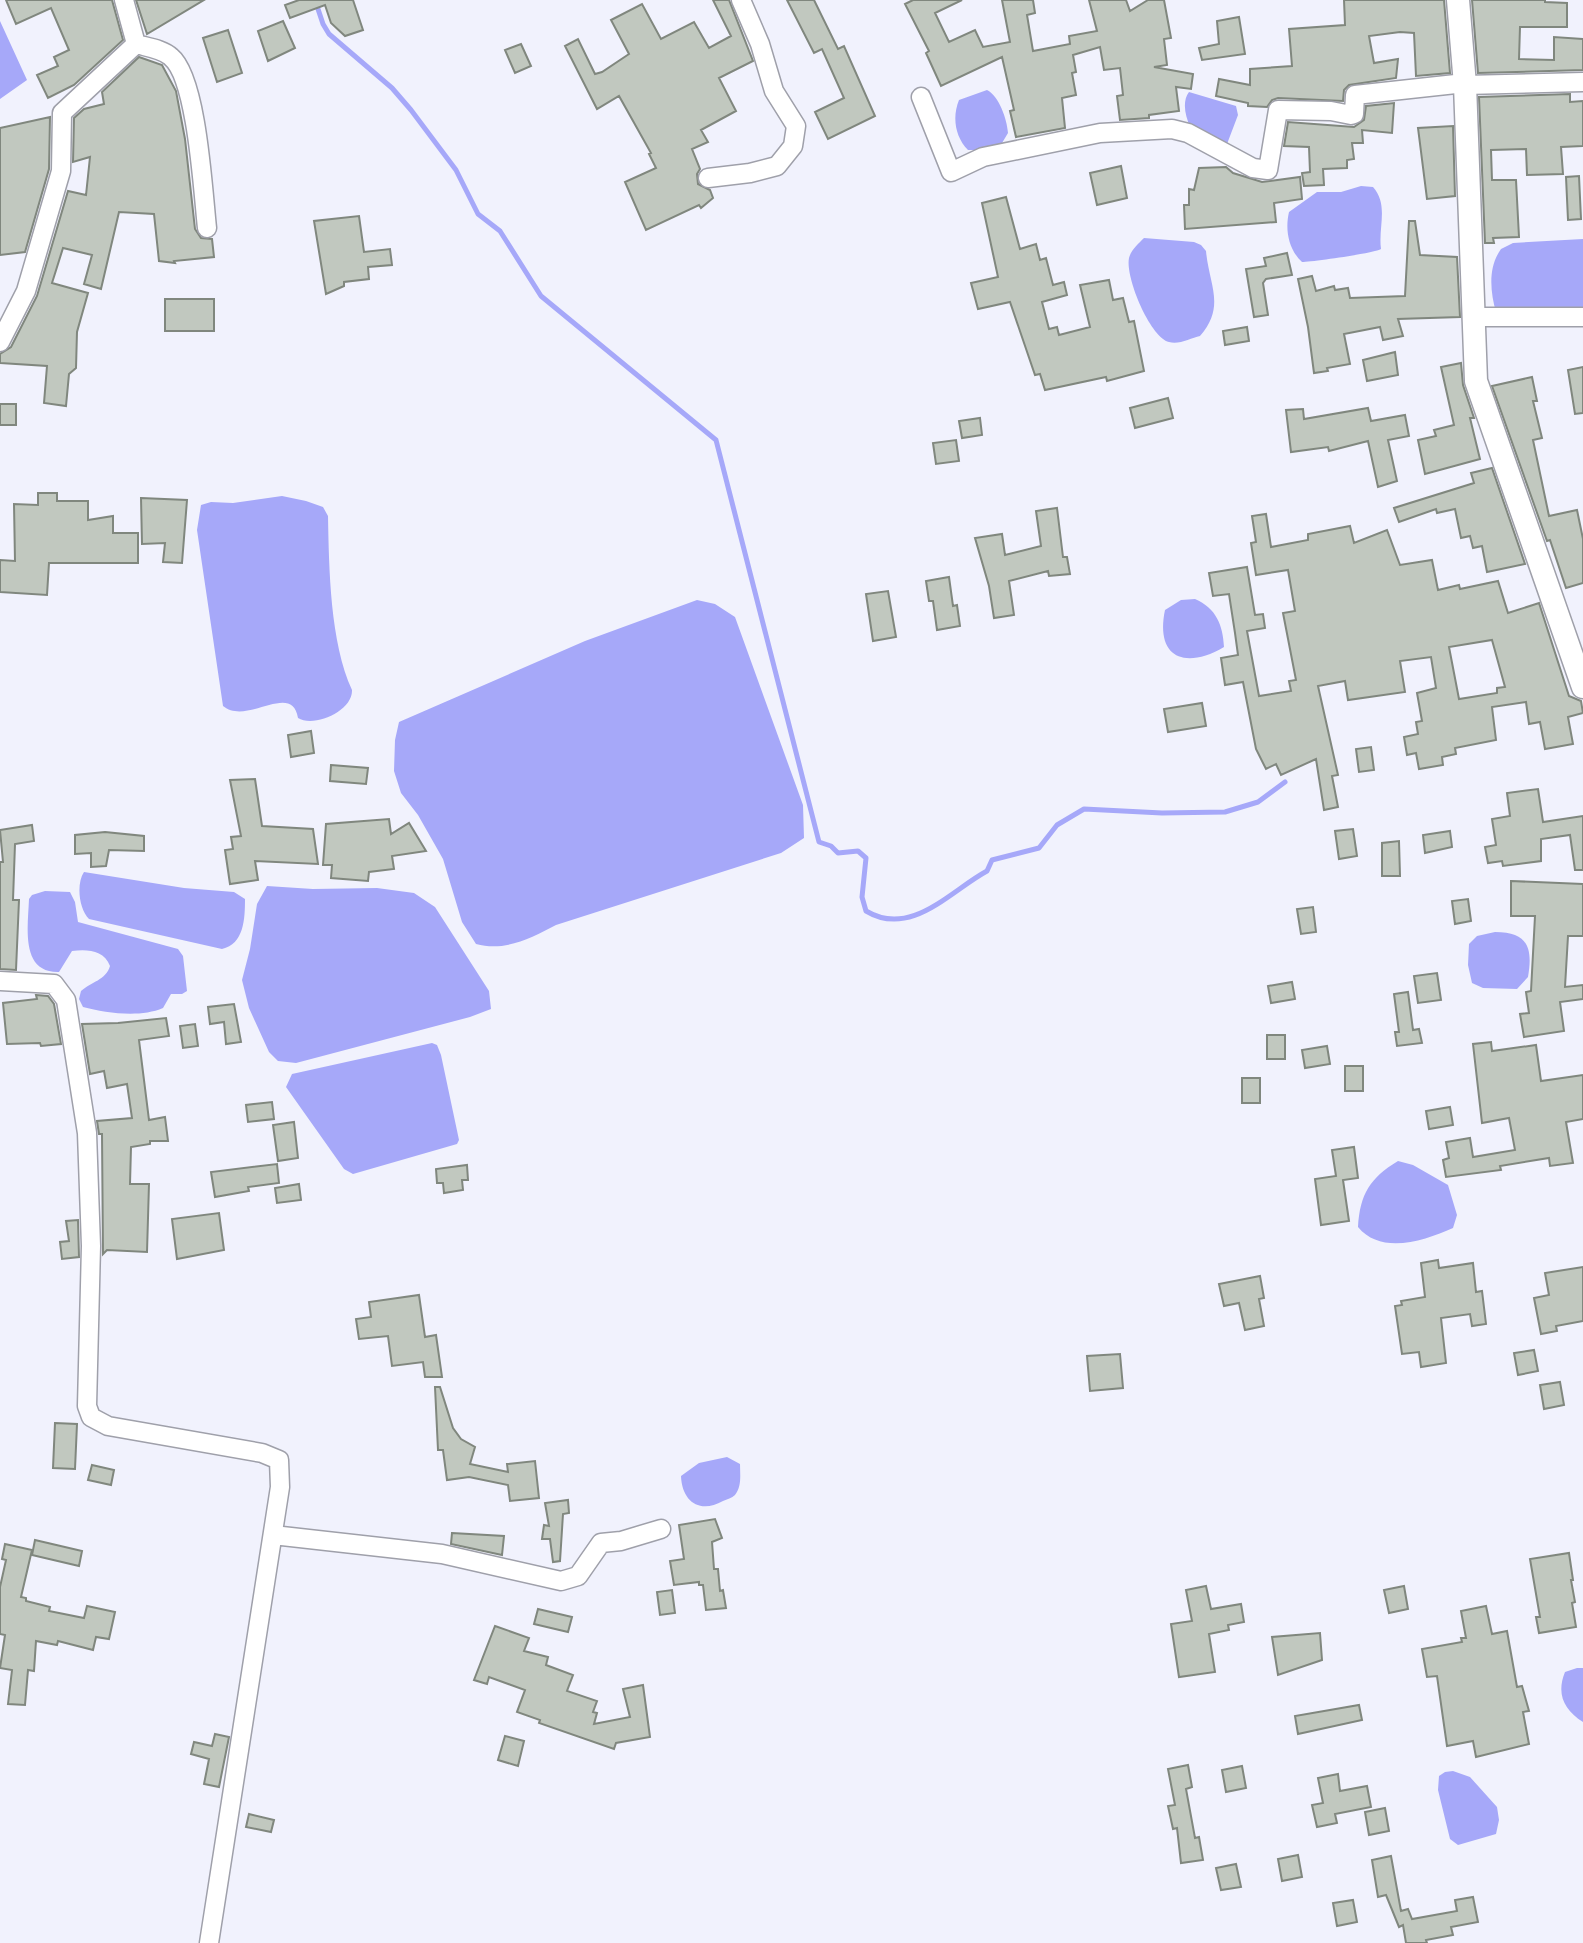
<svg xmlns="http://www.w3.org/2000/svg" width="1583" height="1943" font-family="Spectral,serif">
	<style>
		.water { fill: #a6a8f9 }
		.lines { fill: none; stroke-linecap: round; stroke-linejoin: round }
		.stream { stroke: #a6a8f9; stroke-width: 5 }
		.building { fill: #c1c8bf; stroke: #80877e; stroke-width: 2; fill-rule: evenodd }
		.minor-casing { stroke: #9fa0aa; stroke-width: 21 }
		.tertiary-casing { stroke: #9fa0aa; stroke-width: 25 }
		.minor { stroke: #fff; stroke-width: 18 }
		.tertiary { stroke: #fff; stroke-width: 22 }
	</style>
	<rect width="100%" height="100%" fill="#f1f2fd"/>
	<path class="water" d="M0 21 27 80 0 99Z
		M987 90C999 96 1007 119 1008 133L1002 143 979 150H968C955 137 952 117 959 100Z
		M1189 92 1236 106 1238 115 1227 144 1190 126C1185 116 1182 101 1189 92Z
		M1361 186 1373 187C1389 205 1378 227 1381 249 1375 253 1312 262 1302 262 1288 249 1285 229 1289 212L1317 192H1341Z
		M1144 238 1194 242 1201 245 1206 251C1209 285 1226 306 1200 336 1191 338 1179 345 1169 342 1150 337 1125 277 1129 258 1131 250 1138 244 1144 238Z
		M1583 239V313L1496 312C1490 291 1488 267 1501 249L1513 243Z
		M282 496 306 501 323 507 328 516C329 569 330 642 352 690 353 711 314 728 298 718 292 681 247 726 223 706L197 530 201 505 211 502 233 503Z
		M1195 599C1216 608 1223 625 1224 647 1185 670 1155 658 1165 610L1181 600Z
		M697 600 715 604 735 617 803 805 804 838 781 853 556 925C531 938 505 952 476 944L462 922 443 859 418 815 401 793 394 771 395 740 399 722 585 641Z
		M84 872 184 888 234 892 245 899C245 919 244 944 222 949L89 919C79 909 76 884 84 872Z
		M267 886 313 889 377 888 414 893 435 907 489 991 491 1009 470 1017 296 1063 278 1061 269 1052 249 1008 242 980 250 949 257 904Z
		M45 891 70 892 75 902 78 922 178 949 183 956 187 991 182 994H171L163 1008C140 1018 106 1013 83 1007L79 999 81 991C91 982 106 980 110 966 104 950 87 949 72 951L59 972C20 973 28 927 29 899L32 895Z
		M1495 932C1528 932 1533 948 1528 977L1517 989 1483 988 1472 983 1468 965 1469 944 1477 936Z
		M432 1043 437 1045 441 1055 459 1140 457 1144 353 1174 344 1169 286 1087 292 1074Z
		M1398 1161 1413 1165 1448 1185 1457 1215 1453 1228C1424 1241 1381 1255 1358 1227 1360 1194 1370 1178 1398 1161Z
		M727 1457 740 1464C740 1474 742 1486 735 1495 732 1498 727 1499 723 1501 700 1514 682 1502 681 1476L699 1463Z
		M1577 1668H1583V1722C1564 1710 1556 1694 1565 1672Z
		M1453 1771 1470 1777 1497 1807 1499 1820 1496 1834 1458 1845 1450 1839 1438 1790 1439 1776 1445 1772Z"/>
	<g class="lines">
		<path class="stream" d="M315 0 323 24 329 34 392 88 411 110 456 170 478 214 500 231 541 296 716 440 819 842 831 846 838 853 858 851 866 858 862 897 866 911C911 938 950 891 987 871L992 860 1039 848 1057 825 1084 809 1162 813 1225 812 1258 802 1285 782"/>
	</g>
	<path class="building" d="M6 0H112L123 40 74 85 48 98 37 75 58 66 54 57 69 50 51 8 16 24Z
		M136 0H204L147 34Z
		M299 0H353L363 30 345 36 331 23 325 5 290 18 285 5Z
		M713 0H729L753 61 719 78 736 111 701 130 708 142 692 149 700 169 697 174 698 184 710 190 713 198 701 208 699 205 646 230 625 182 656 168 649 154 651 153 619 96 597 109 565 46 578 39 595 74 602 72 629 54 611 20 642 4 661 39 694 22 709 48 731 36Z
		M787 0H814L838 49 844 46 875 116 828 139 815 112 844 98 822 49 814 53Z
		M913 0H962L935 13 949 42 975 30 983 47 1010 42 1002 0H1033L1035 13 1027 15 1033 51 1070 44 1069 36 1097 31 1089 0H1126L1130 11 1148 0H1164L1171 38 1164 39 1167 65 1154 67 1193 74 1191 89 1176 87 1179 111 1149 115V118L1120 120 1117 96 1123 95 1120 68 1104 70 1100 47 1073 55 1076 72 1072 73 1076 95 1062 98 1065 128 1016 137 1010 111 1014 110 1002 57 941 86 926 53 929 51 905 4Z
		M1344 0H1444L1450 73 1416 76 1414 33 1400 32 1369 36 1374 63 1398 59 1396 78 1349 85 1344 90 1343 101 1278 98 1272 100 1267 107 1248 106V103L1216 96 1219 79 1250 85V69L1292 66 1289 29 1345 25Z
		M1472 0H1545V2L1567 3V27H1520L1519 59 1554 60V37L1583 39V70L1478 73Z
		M1239 17 1245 54 1202 60 1199 48 1219 44 1217 21Z
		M283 21 295 48 268 61 258 31Z
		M228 30 242 73 217 82 203 38Z
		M521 44 531 66 515 73 505 50Z
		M139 57 162 65 176 91 185 139 195 229 201 238 212 239 214 257 174 261 175 263 159 261 154 214 119 212 101 289 84 284 92 255 63 248 52 283 88 293 77 332 76 368 69 374 66 406 44 403 47 366 0 363V354L11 347 37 296 68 191 86 195 90 157 73 162 74 118 84 109 104 104 102 92Z
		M1570 94V102L1583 101V146L1561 147 1563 174 1527 175 1526 149 1491 150 1492 180H1516L1519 237 1493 238 1494 243H1485L1479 97Z
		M1394 103 1392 133 1362 130 1363 143H1352L1354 159 1347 160V168L1323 169 1324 185 1304 186 1302 173 1310 172 1309 147 1284 146 1288 122 1354 127 1364 120 1366 106Z
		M50 117 49 169 25 252 0 255V128Z
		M1453 126 1455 196 1427 199 1418 128Z
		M1121 166 1127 198 1097 205 1090 173Z
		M1226 167 1233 173 1262 182 1300 177 1302 199 1274 203 1276 222 1185 229 1184 205H1189V189L1194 190 1199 168Z
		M1579 176 1581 219 1568 220 1566 177Z
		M1006 197 1020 249 1036 244 1040 260 1046 258 1053 285 1064 282 1067 295 1042 302 1049 329 1057 327 1059 335 1090 327 1080 285 1109 280 1113 300 1123 298 1129 322 1134 321 1144 371 1107 381 1106 377 1045 390 1040 374 1035 375 1010 302 978 309 971 283 998 277 982 203Z
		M359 216 364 252 390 249 392 265 368 267 369 279 344 282V286L326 294 314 221Z
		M1409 221H1415L1420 255 1457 257 1460 317 1398 319 1403 336 1383 340 1380 327 1344 334 1350 364 1327 368 1328 371 1314 373 1308 327 1298 279 1312 276 1316 291 1334 286 1335 290 1348 288 1350 298 1405 296Z
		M1287 253 1292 275 1266 279 1263 283 1268 315 1254 317 1246 269 1266 266 1264 258Z
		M165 299H214V331H165Z
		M1247 327 1249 341 1225 345 1223 331Z
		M1395 352 1398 375 1367 381 1363 360Z
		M1461 363 1463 385 1474 418H1470L1480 459 1425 474 1418 440 1436 436 1434 430 1454 425 1441 367Z
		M1583 367V413L1575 414 1568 370Z
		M1532 377 1537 401H1533L1542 438 1533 440 1549 516 1577 510 1583 539V583L1566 588 1550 540 1547 541 1492 386Z
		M1168 398 1173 418 1135 428 1130 408Z
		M0 404H16V425H0Z
		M1368 408 1371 421 1405 415 1409 436 1388 440 1397 481 1378 487 1368 441 1329 451 1328 447 1291 452 1286 410 1303 409 1304 419Z
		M980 418 982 435 962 438 959 421Z
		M956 440 959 461 936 464 933 443Z
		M1492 468 1525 564 1487 572 1482 546 1473 548 1470 536 1461 538 1455 509 1437 513 1436 509 1399 522 1394 508 1474 483 1471 473Z
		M38 493H57V501H88V520L113 516V533H138V563H49L47 595 0 592V560L15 561 14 504 38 505Z
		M141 498 187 500 182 563 163 562 165 543 142 544Z
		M1057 508 1063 557H1067L1070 574 1049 576 1048 571 1009 581 1014 615 994 618 989 586 975 538 1002 534 1005 555 1041 546 1036 511Z
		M1266 514 1271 547 1308 540V534L1350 526 1354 543 1387 530 1400 565 1432 560 1438 590 1459 585 1460 589 1498 581 1508 613 1539 603 1569 696 1581 701 1583 713 1568 717 1573 744 1545 749 1540 722 1529 724 1526 702 1492 707 1496 740 1455 748 1456 754 1442 757 1443 765 1419 769 1416 753 1407 755 1404 737 1418 734 1416 722 1422 721 1417 693 1436 688 1431 657 1400 661 1405 692 1348 700 1345 681 1318 686 1338 775 1332 776 1338 807 1324 810 1316 759 1281 775 1276 764 1266 769 1256 749 1243 682 1225 685 1221 658 1238 655 1235 633 1229 594 1213 596 1209 573 1247 567 1255 615 1263 614 1265 628 1247 631 1259 696 1291 691 1289 681 1296 680 1283 613 1295 611 1288 570 1256 575 1251 543 1256 542 1252 516ZM1492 640 1505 687 1497 688V693L1459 699 1449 647Z
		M949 577 953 606 957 605 960 626 937 630 933 601H929L926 581Z
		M888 591 896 637 873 641 866 594Z
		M1202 703 1206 726 1168 732 1164 709Z
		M311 731 314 753 291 757 288 735Z
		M1371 747 1374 770 1359 772 1356 749Z
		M331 765 368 768 366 784 330 781Z
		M255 779 262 826 313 829 318 864 255 861 258 880 230 884 225 850 233 849 231 837 241 836 230 780Z
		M1538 789 1543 822 1583 816V870H1575L1570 835 1541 839V861L1503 866 1502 861 1488 863 1485 847 1496 845 1492 819 1510 816 1507 793Z
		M389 819 391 834 409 823 426 851 392 856 394 869 369 872 368 881 331 878 332 865H323L326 824Z
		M32 825 34 841 15 844 13 900H19L16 970 0 969V862H3L0 830Z
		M1353 829 1357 856 1339 859 1335 831Z
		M1450 831 1452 847 1425 853 1423 835Z
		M105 832 144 836V851L109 850 106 866 91 867V853L75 854V835Z
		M1399 841 1400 876H1382V843Z
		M1511 881 1583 884V936H1568L1565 987 1583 985V999L1560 1002 1564 1031 1524 1037 1520 1014 1529 1013 1526 992 1531 991 1535 916H1511Z
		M1468 899 1471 921 1455 924 1452 901Z
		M1313 907 1316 932 1301 934 1297 909Z
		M1437 973 1441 1000 1418 1003 1414 976Z
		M1292 982 1295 999 1271 1003 1268 986Z
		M1408 992 1413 1030 1419 1029 1422 1043 1397 1046 1395 1032H1399L1394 994Z
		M36 995 48 996 54 1004 61 1044 41 1046 40 1043 7 1044 3 1003 37 999Z
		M234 1004 241 1042 226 1044 224 1022 210 1024 208 1007Z
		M166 1018 169 1036 139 1040 149 1120 165 1117 168 1141H150V1144L131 1147 130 1184H149L147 1252 107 1250 103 1254 102 1134H99L97 1121 132 1118 127 1084 107 1088 104 1071 90 1074 82 1024 118 1023Z
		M195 1024 198 1046 183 1048 180 1026Z
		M1267 1035H1285V1059H1267Z
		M1491 1042 1492 1051 1536 1045 1541 1081 1583 1075V1119L1566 1122 1573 1163 1550 1166 1549 1158 1500 1166 1501 1170 1446 1177 1443 1160 1449 1158 1446 1142 1470 1138 1473 1157 1515 1150 1509 1118 1482 1123 1473 1044Z
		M1327 1046 1330 1064 1305 1068 1302 1050Z
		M1345 1066H1363V1091H1345Z
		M1242 1078H1260V1103H1242Z
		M272 1102 274 1119 248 1122 246 1105Z
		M1450 1107 1453 1125 1429 1129 1426 1111Z
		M294 1122 298 1158 278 1161 273 1125Z
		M1354 1147 1358 1178 1343 1180 1349 1221 1321 1225 1315 1179 1336 1176 1332 1150Z
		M277 1164 279 1183 248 1187 249 1191 215 1197 211 1172Z
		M467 1165 468 1180H462L463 1190 444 1193 443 1183H437L436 1169Z
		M299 1184 301 1200 277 1203 275 1188Z
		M219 1213 224 1250 177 1259 172 1219Z
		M78 1220 79 1257 62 1259 60 1242 69 1241 66 1221Z
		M1438 1260 1439 1268 1473 1263 1476 1292 1482 1291 1486 1324 1472 1326 1470 1314 1441 1318 1446 1363 1421 1367 1419 1352 1402 1354 1395 1306 1402 1305 1401 1301 1425 1297 1421 1263Z
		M1583 1267V1321L1556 1326 1557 1331 1541 1334 1534 1298 1549 1295 1545 1273Z
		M1260 1276 1264 1298 1259 1299 1264 1326 1245 1330 1239 1303 1224 1306 1219 1284Z
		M419 1295 425 1337 436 1335 442 1377H425L423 1362 392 1366 388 1336 359 1339 356 1319 371 1317 369 1302Z
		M1534 1350 1538 1371 1518 1375 1514 1353Z
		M1120 1354 1123 1388 1090 1391 1087 1356Z
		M1560 1382 1564 1405 1544 1409 1540 1385Z
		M435 1387H440L453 1428 461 1439 475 1447 470 1464 508 1472 507 1464 535 1461 539 1498 510 1501 508 1485 469 1477 447 1480 443 1450H438Z
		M55 1423 77 1424 75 1469 53 1468Z
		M92 1465 114 1470 111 1485 88 1480Z
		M568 1500 569 1513 563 1514 560 1561 553 1562 550 1539H542L544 1525 549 1526 545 1503Z
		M715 1519 722 1538 712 1542 714 1569H718L720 1591 723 1590 726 1608 706 1610 703 1585H699V1582L674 1585 670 1561 684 1559 679 1525Z
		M452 1533 504 1536 502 1555 451 1544Z
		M35 1540 82 1551 79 1566 32 1555Z
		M5 1544 32 1550 21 1597 26 1598V1601L50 1607 49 1611 84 1618 87 1606 115 1612 109 1639 96 1637 93 1650 58 1641 57 1645 36 1641 34 1671 28 1670 25 1705 8 1704 12 1670 0 1668 5 1635 0 1634V1587L6 1560 2 1559Z
		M1569 1553 1573 1580H1571L1575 1602 1572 1603 1576 1627 1539 1633 1536 1617H1540L1530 1559Z
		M1206 1586 1211 1609 1241 1604 1244 1622 1228 1625 1229 1630 1209 1634 1215 1672 1179 1677 1171 1624 1192 1621 1186 1590Z
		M1404 1586 1408 1609 1389 1613 1384 1590Z
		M672 1590 675 1613 660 1615 657 1592Z
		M1486 1606 1492 1634 1507 1631 1517 1687 1522 1686 1529 1711 1523 1712 1529 1744 1476 1757 1473 1741 1447 1746 1437 1676 1427 1677 1422 1649 1462 1642 1461 1638H1466L1461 1611Z
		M538 1609 572 1617 568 1632 534 1624Z
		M495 1626 529 1638 524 1651 548 1657 546 1665 573 1675 567 1691 597 1701 593 1712 597 1713 594 1724 630 1717 623 1689 643 1685 650 1737 616 1743 614 1749 539 1723 540 1720 517 1712 525 1690 489 1677 487 1684 474 1680Z
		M1320 1633 1322 1660 1278 1675 1272 1637Z
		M1359 1705 1362 1720 1298 1734 1295 1716Z
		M215 1734 229 1737 219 1787 204 1784 209 1759 191 1754 194 1742 212 1746Z
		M505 1736 524 1741 518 1766 498 1760Z
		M1188 1765 1192 1787 1186 1789 1195 1838 1199 1837 1203 1860 1181 1863 1177 1828 1173 1829 1168 1806 1175 1805 1168 1769Z
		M1242 1766 1246 1788 1226 1792 1222 1770Z
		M1338 1774 1340 1791 1367 1786 1371 1807 1335 1814 1337 1823 1317 1827 1312 1805 1323 1803 1318 1778Z
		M1385 1808 1389 1831 1369 1835 1365 1812Z
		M249 1814 274 1820 271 1832 246 1827Z
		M1298 1855 1302 1877 1282 1881 1278 1859Z
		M1391 1856 1401 1911 1408 1909 1412 1919 1457 1911 1455 1900 1473 1897 1478 1922 1451 1927 1453 1935 1426 1940 1427 1943H1406L1403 1925 1399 1927 1386 1895 1378 1897 1372 1860Z
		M1236 1864 1241 1887 1221 1890 1216 1868Z
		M1353 1900 1357 1922 1337 1926 1333 1903Z"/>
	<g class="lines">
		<defs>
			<path id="minor" d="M136 44C146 47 163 49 171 57 197 78 203 192 207 228
				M1465 85 1583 82
				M921 97 951 172 983 157 1100 133 1172 129 1188 133 1253 168 1268 170 1278 110 1331 111 1351 115 1354 114 1355 95 1465 83
				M708 178 750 173 777 166 793 146 796 126 774 91 760 44 741 0
				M1472 317H1583
				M0 342 26 291 61 171 62 113 136 44 124 0
				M0 981 54 984 66 1000 87 1133 91 1246 87 1406 91 1417 108 1426 262 1453 279 1460 280 1487 209 1943
				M273 1535 442 1554 561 1581 578 1576 601 1543 621 1541 661 1529"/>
			<path id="tertiary" d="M1458 0 1465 85 1476 381 1583 687"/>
		</defs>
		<use href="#minor" class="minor-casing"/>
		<use href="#tertiary" class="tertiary-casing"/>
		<use href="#minor" class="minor"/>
		<use href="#tertiary" class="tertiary"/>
	</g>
</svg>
